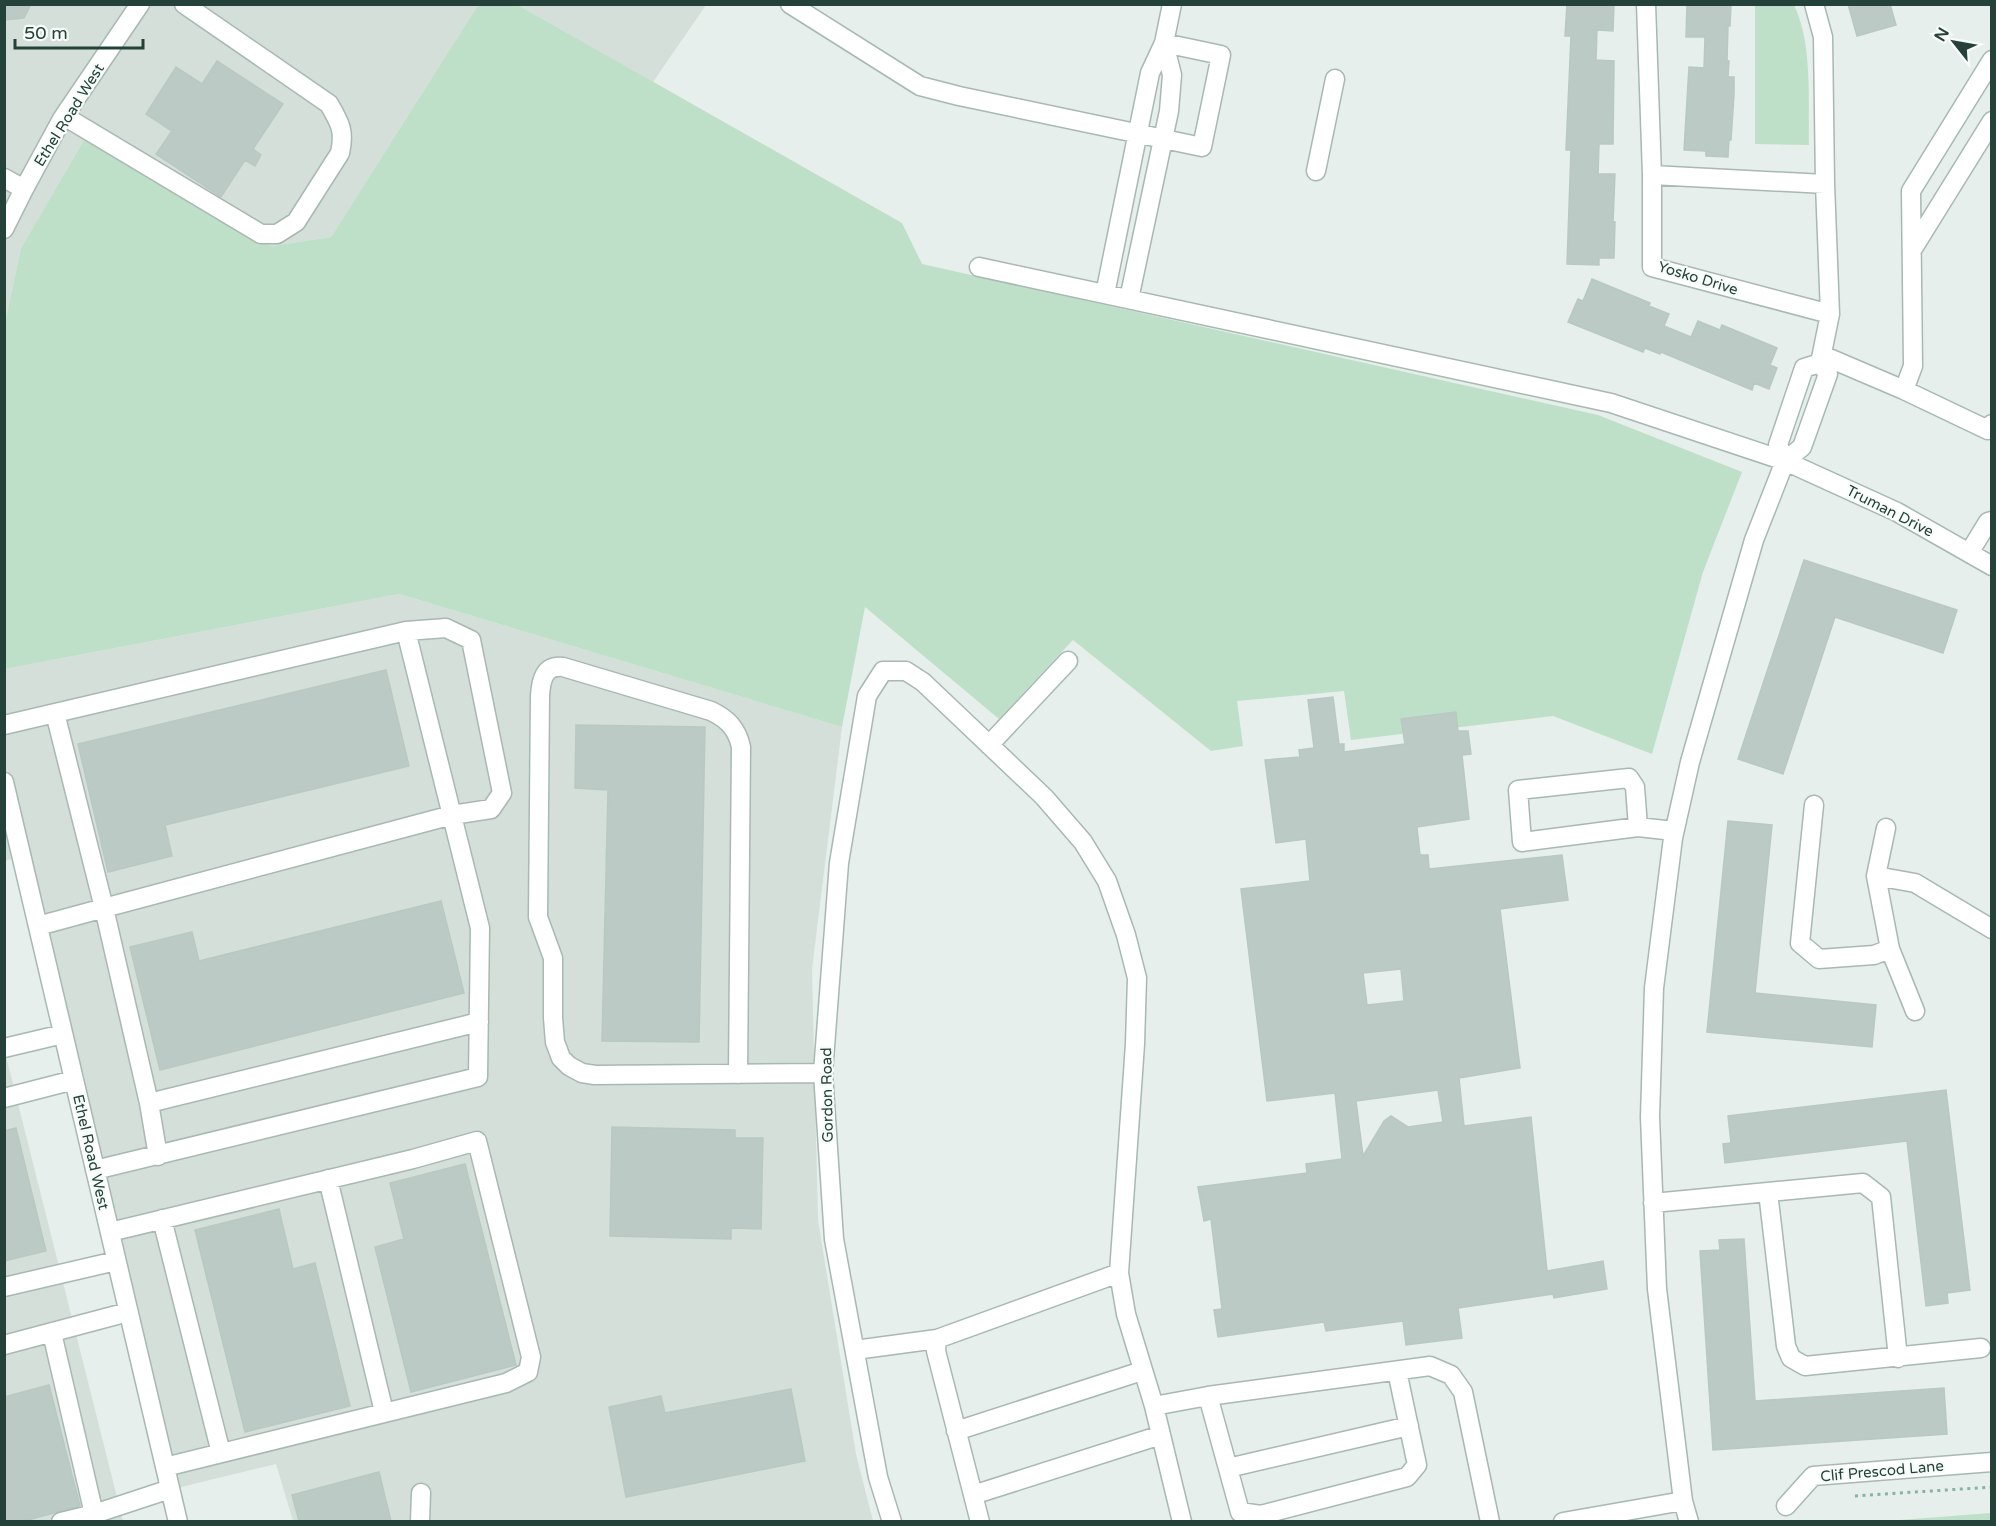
<svg xmlns="http://www.w3.org/2000/svg" width="1996" height="1526" font-family="'Varela Round',sans-serif">
	<style>
		.built { fill: #d4dfda }
		.green { fill: #bfe0c8 }
		.building { fill: #bbcac4; stroke: #b8c9c2; stroke-width: 1.5; fill-rule: evenodd }
		.lines { fill: none; stroke-linecap: round; stroke-linejoin: round }
		.minor-casing { stroke: #a8b8b2; stroke-width: 21 }
		.path { stroke: #86b3a5; stroke-width: 3; stroke-dasharray: 3 4.5; stroke-linecap: butt }
		.minor { stroke: #fff; stroke-width: 18 }
		.labels { text-anchor: middle; dominant-baseline: central; stroke-width: 4.5; stroke-linejoin: round; paint-order: stroke }
		.street-label { font-size: 15px; fill: #24423a; stroke: #f7fbf9 }
	</style>
	<rect width="100%" height="100%" fill="#e6efeb"/>
	<path class="built" d="M5 5H478L331 237 272 246 84 140 21 248 5 323Z
		M518 5H706L653 82Z
		M399 594 842 727 812 969 818 1220 856 1454 873 1521H293L276 1464 177 1488 21 856 5 861V669Z
		M5 1052 123 1521H5Z"/>
	<path class="green" d="M478 5H518L902 223 922 264 1598 415 1742 472 1703 572 1652 754 1553 716 1351 740 1344 691 1237 701 1243 746 1211 751 1073 640 999 719 865 607 842 727 399 594 5 669V323L21 248 84 140 272 246 331 237Z
		M1755 5H1794C1813 44 1808 102 1809 145L1755 144Z
		M1991 1513V1521H1887Z"/>
	<path class="building" d="M4 4H31L24 18 4 20Z
		M1567 4H1614L1613 31 1597 30 1596 60 1614 61 1613 144H1599L1598 174H1615L1613 222H1615L1614 258H1599V265L1567 264 1571 150H1566L1571 36H1565Z
		M1687 4H1731L1730 26H1728L1727 61H1729L1728 77H1734V94L1731 140H1729L1728 157 1706 156V151L1684 150 1689 67 1704 68 1705 37H1686Z
		M1848 4H1890L1896 25 1857 36Z
		M217 61 283 104 253 149 261 155 255 166 245 160 221 197 156 154 172 131 146 114 176 67 202 84Z
		M1592 279 1650 303 1649 306 1669 314 1664 326 1691 337 1698 321 1720 330 1722 325 1777 348 1770 365 1777 368 1769 389 1754 383 1752 390 1661 352 1660 354 1645 348 1643 352 1568 322 1578 299 1583 301Z
		M1804 560 1957 610 1943 653 1835 617 1783 774 1738 759Z
		M386 670 409 766 165 825 172 856 108 872 78 744Z
		M1333 697 1339 744H1344V752L1405 744 1401 719 1456 712 1458 731H1468L1471 754 1462 755 1469 819 1417 827 1420 855H1428L1429 869 1562 855 1568 900 1500 909 1520 1068 1459 1078 1464 1126 1531 1117 1547 1271 1603 1261 1607 1289 1554 1298 1553 1294 1458 1308 1462 1338 1406 1345 1403 1321 1326 1331 1324 1322 1218 1337 1214 1310 1222 1309 1211 1219 1204 1221 1198 1187 1307 1173 1306 1164 1342 1159 1335 1093 1267 1101 1241 889 1310 881 1306 839 1276 843 1265 760 1300 757 1299 750 1314 748 1308 700ZM1401 969 1404 1001 1367 1005 1363 973ZM1438 1090 1443 1122 1408 1127 1391 1116 1384 1121 1363 1156 1356 1101Z
		M576 725 705 727 699 1042 602 1041 608 790 575 788Z
		M1728 821 1772 825 1755 993 1876 1005 1872 1047 1707 1032Z
		M441 901 464 993 160 1070 130 947 192 932 199 961Z
		M1946 1090 1970 1290 1947 1293 1948 1303 1926 1306 1907 1141 1725 1163 1723 1144 1731 1143 1728 1116Z
		M612 1127 735 1130V1138H763L761 1229 731 1228V1239L610 1236Z
		M16 1128 46 1251 4 1261V1131Z
		M465 1164 516 1365 411 1392 375 1247 404 1239 390 1183Z
		M279 1209 293 1269 315 1263 350 1406 245 1432 195 1230Z
		M1744 1239 1755 1401 1944 1388 1947 1434 1713 1450 1700 1251 1720 1250 1719 1240Z
		M49 1385 80 1506 24 1521H4V1397Z
		M791 1389 805 1461 626 1497 609 1407 661 1396 665 1413Z
		M379 1472 391 1521H299L292 1495Z"/>
	<g class="lines">
		<defs>
			<path id="minor" d="M790 4 920 86 959 96 1202 147 1221 55 1164 43
				M1646 4 1652 175V267L1830 314
				M64 116 261 234H277L296 222 340 153C345 131 340 123 329 104L184 4
				M1316 171 1335 79
				M1652 175 1825 184
				M4 178 24 189
				M4 229 24 189 62 119 140 4
				M1912 250 1992 121
				M979 267 1611 403 1785 461 1897 512 1992 566
				M1105 294 1150 73 1164 43 1172 4
				M1129 299 1169 111 1172 75 1164 43
				M1822 355 1904 390 1913 366 1911 191 1992 60
				M1904 390 1988 430 1992 424
				M1785 461 1778 445 1804 368 1820 363
				M1969 553 1988 522 1992 521
				M55 713 104 908 452 815 491 809 502 793 471 640 446 628 406 631
				M4 725 406 631 480 928 478 1077 95 1170
				M989 745 1068 661
				M4 782 178 1522
				M1814 805 1800 943 1819 959 1874 955 1890 949 1876 876 1886 828
				M1638 827 1635 787 1629 778 1518 790 1522 842 1638 827 1674 831
				M1876 876 1915 883 1992 929
				M38 926 104 908 149 1103
				M1890 949 1915 1011
				M4 1048 63 1034
				M738 1074 741 747C737 729 728 719 711 711L563 667C544 665 541 680 540 696L538 917 553 958V1018L555 1042 561 1058 569 1066 582 1073 595 1075 823 1073
				M4 1098 74 1080
				M158 1156 149 1103 479 1022
				M328 1179 384 1412
				M1768 1192 1786 1346 1791 1358 1805 1366 1981 1348
				M1653 1203 1863 1183 1881 1197 1898 1358
				M162 1219 221 1453
				M110 1232 413 1159 477 1141 531 1357 528 1372 506 1383 165 1467
				M4 1287 116 1261
				M52 1333 94 1514 61 1522
				M4 1345 128 1312
				M855 1350 937 1339
				M1208 1396 1240 1512 1261 1515 1407 1477 1417 1465 1397 1371
				M1154 1406 1208 1396 1430 1366 1451 1375 1463 1392 1490 1522
				M956 1431 1142 1371
				M1228 1468 1409 1426
				M973 1495 1161 1435
				M1786 1506 1813 1476 1992 1462
				M94 1514 170 1489
				M420 1522 421 1493
				M892 1522 878 1477 834 1239 823 1073 839 863 867 696 883 671H906L923 682 1044 797 1083 842 1107 881 1126 935 1137 978 1135 1044 1119 1273 1126 1314 1154 1406 1182 1522
				M980 1522 936 1351 937 1339 1119 1273
				M1563 1522 1683 1501
				M1689 1522 1683 1501 1657 1289 1650 1117 1654 988 1673 838 1690 762 1754 540 1785 461 1802 447 1828 374 1820 363 1830 314 1825 184 1823 37 1814 4"/>
		</defs>
		<use href="#minor" class="minor-casing"/>
		<path class="path" d="M1855 1496 1992 1487"/>
		<use href="#minor" class="minor"/>
	</g>
	<g class="labels">
		<g class="street-label">
			<text transform="translate(69 115) rotate(-58)">Ethel Road West</text>
			<text transform="translate(1698 278) rotate(17)">Yosko Drive</text>
			<text transform="translate(1890 511) rotate(27)">Truman Drive</text>
			<text transform="translate(827 1095) rotate(-91)">Gordon Road</text>
			<text transform="translate(91 1152) rotate(77)">Ethel Road West</text>
			<text transform="translate(1882 1471) rotate(-5)">Clif Prescod Lane</text>
		</g>
	</g>
	<rect width="1996" height="1526" fill="none" stroke="#24423a" stroke-width="12"/>
	<g transform="translate(1954 42) rotate(301)" stroke="#f7fbf9" stroke-width="4.5" paint-order="stroke">
	<path d="M0-4.5L10 22L0 15L-10 22Z" fill="#24423a"/>
	<text y="-9" font-size="16" font-weight="bold" text-anchor="middle" fill="#24423a">N</text>
	</g>
	<path d="M15 39v9h128v-9" fill="none" stroke="#24423a" stroke-width="3"/>
	<text x="24" y="39" font-size="18" fill="#24423a" stroke="#f7fbf9" stroke-width="4.5" paint-order="stroke">50 m</text>
</svg>
